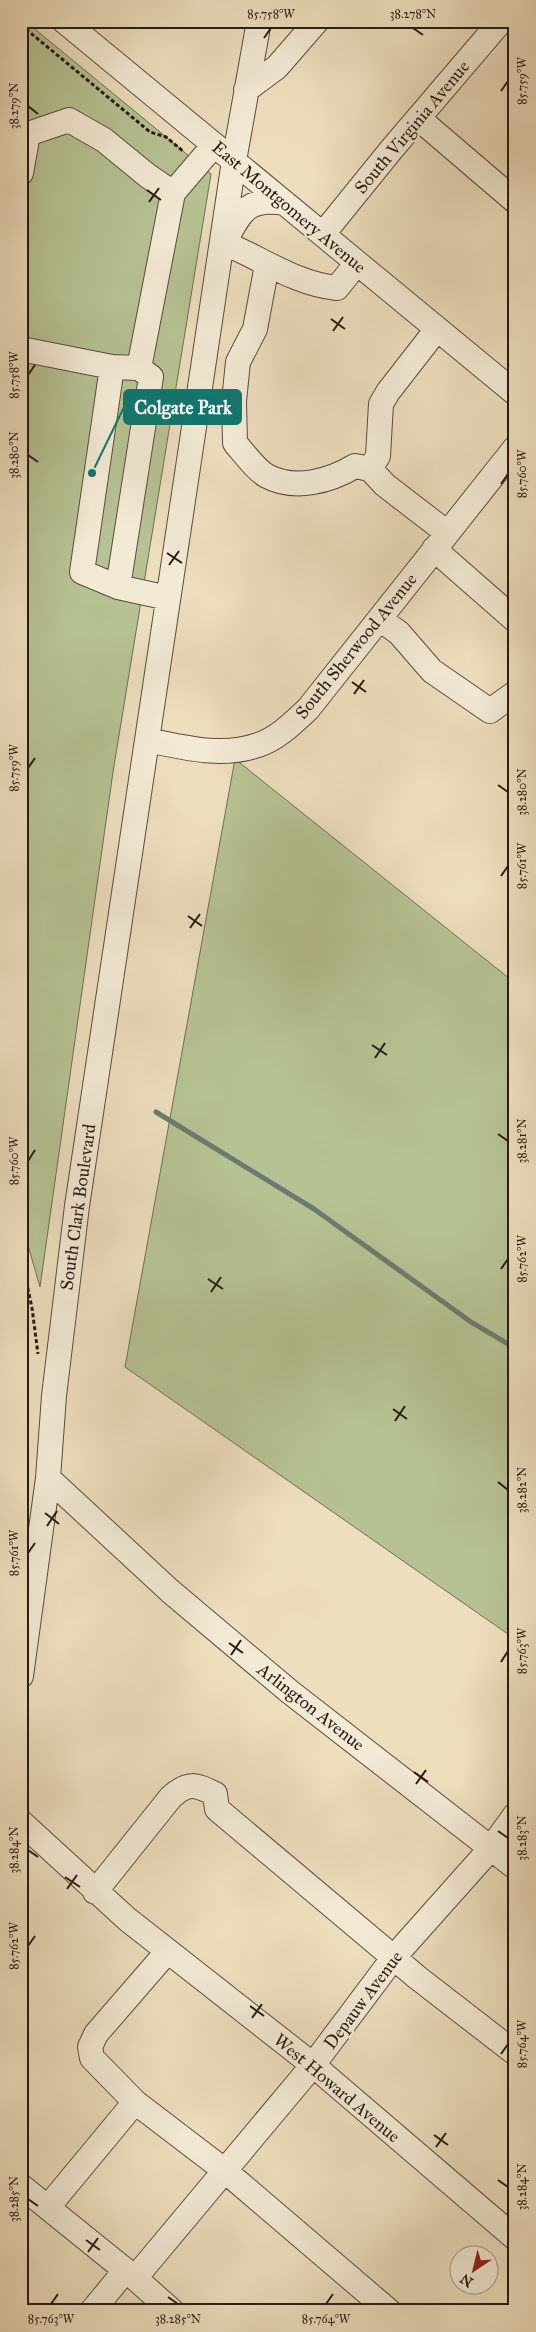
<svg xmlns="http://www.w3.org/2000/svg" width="536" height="2332" font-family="'IM FELL Great Primer',serif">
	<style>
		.green { fill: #b6c293; stroke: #6f6e52 }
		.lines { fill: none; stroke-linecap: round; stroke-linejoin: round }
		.stream { stroke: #6c7b6f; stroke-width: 5 }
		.minor-casing { stroke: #594b3c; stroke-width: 26 }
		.path { stroke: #281a10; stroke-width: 3; stroke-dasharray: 4 2.5; stroke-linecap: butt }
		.minor { stroke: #f3ead5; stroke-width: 24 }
		.ticks { fill: none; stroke: #281a10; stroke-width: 2 }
		.labels { text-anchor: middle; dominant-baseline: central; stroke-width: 4.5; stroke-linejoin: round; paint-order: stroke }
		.street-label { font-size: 18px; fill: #281a10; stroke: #f3ead5 }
		.leader { fill: none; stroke: #0f766e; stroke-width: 2 }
		.callout-dot { fill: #0f766e; stroke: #f3ead5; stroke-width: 2 }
		.callout { fill: #0f766e; stroke: #0f766e; stroke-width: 2 }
		.callout-label { font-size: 19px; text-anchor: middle; font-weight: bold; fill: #fff }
		.neatline { fill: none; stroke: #281a10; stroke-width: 2 }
		.ticks-label { font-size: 12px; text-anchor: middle; fill: #281a10 }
	</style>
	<rect width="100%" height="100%" fill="#eddebe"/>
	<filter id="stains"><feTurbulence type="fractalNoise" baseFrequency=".004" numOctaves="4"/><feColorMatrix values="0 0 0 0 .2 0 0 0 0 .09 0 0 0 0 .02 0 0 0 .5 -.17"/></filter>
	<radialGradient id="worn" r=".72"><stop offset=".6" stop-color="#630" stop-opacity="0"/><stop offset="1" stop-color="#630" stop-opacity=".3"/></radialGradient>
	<path class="green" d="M21 21H25L211 174 113 772 40 1287 21 1221Z
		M235 759 515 983V1639L125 1367Z"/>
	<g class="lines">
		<path class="stream" d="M156 1112 314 1209 471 1322 515 1348"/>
		<defs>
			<path id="minor" d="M64 21 515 393
				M246 90 277 67 317 21
				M418 118 515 201
				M21 173 28 134 69 120 104 140 148 176 173 193
				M285 203C246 197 241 212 224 243 261 258 295 284 337 288L357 263
				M323 234 391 150 501 21
				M267 265 255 329 238 362 234 401 235 443C243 452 257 471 267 476 295 491 330 481 355 466L370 469 385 485 446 532
				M21 349 112 367 139 368 151 377 118 587
				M112 367 82 572 118 587 168 598
				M139 368 173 193 214 145
				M370 469 378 456 381 404 388 392 437 329
				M434 549 515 620
				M380 619 399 633 432 671 490 711 515 693
				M147 740C183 747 221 758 258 745 277 739 293 723 308 709L515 448
				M48 1478 170 1591 290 1692 515 1867
				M21 1676 48 1478 54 1396 77 1206 234 161 259 21
				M21 1822 127 1919 313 2065 515 2238
				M95 1892 171 1797C188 1782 195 1784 215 1794L217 1809 418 1978 515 2053
				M135 2102 224 2170 389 2311
				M21 2186 135 2278 172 2311
				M48 2207 135 2102 92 2058 90 2047 96 2034 167 1952
				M135 2278 313 2065 394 1957 492 1847 515 1815
				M92 2311 125 2271"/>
		</defs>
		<use href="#minor" class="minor-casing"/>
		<path class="path" d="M21 25 150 132 166 137 184 152
			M21 1256 32 1308 38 1354"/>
		<use href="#minor" class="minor"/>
	</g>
	<path class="ticks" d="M413 28 423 35M264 38 271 28M501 91 508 81M28 106 38 114M147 190 161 200M149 202 159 188M331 319 345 329M333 331 343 317M28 375 35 365M28 455 38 462M501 484 508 474M167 553 182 563M169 565 179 551M352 682 366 692M354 694 364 680M28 768 35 758M498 785 508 792M501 876 508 866M188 916 202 926M190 928 200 914M372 1045 387 1055M375 1058 385 1043M498 1134 508 1141M28 1161 35 1150M501 1269 508 1259M208 1279 223 1289M211 1292 221 1277M393 1409 407 1419M395 1421 405 1406M498 1482 508 1490M45 1513 59 1524M47 1526 57 1511M28 1553 35 1543M229 1643 243 1653M231 1655 241 1640M501 1662 508 1651M414 1772 428 1782M416 1784 426 1770M498 1831 508 1838M28 1850 38 1857M65 1877 80 1887M67 1889 77 1875M28 1946 35 1936M250 2006 264 2016M252 2018 262 2004M501 2054 508 2044M434 2135 448 2145M436 2147 446 2133M498 2180 508 2187M28 2199 38 2206M86 2240 100 2250M88 2252 98 2238M168 2297 178 2304M51 2304 58 2294M326 2304 333 2294"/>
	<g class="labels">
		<g class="street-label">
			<text transform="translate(412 127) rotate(-50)">South Virginia Avenue</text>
			<text transform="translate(289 207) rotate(40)">East Montgomery Avenue</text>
			<text transform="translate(356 646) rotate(-51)">South Sherwood Avenue</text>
			<text transform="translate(78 1207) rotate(-82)">South Clark Boulevard</text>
			<text transform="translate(311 1707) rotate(38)">Arlington Avenue</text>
			<text transform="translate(363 2000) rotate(-53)">Depauw Avenue</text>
			<text transform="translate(337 2088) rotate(40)">West Howard Avenue</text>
		</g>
	</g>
	<path class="leader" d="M92 473L124 407"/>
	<circle class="callout-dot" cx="92" cy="473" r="5"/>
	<rect class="callout" x="124" y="390" width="117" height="34" rx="5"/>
	<g class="callout-label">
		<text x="183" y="414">Colgate Park</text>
	</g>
	<rect width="536" height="2332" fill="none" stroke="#eddebe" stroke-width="55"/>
	<g transform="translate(474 2270) rotate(215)"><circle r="24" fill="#f3ead5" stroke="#a29786"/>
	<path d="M0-4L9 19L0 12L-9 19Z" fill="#8f2418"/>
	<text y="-8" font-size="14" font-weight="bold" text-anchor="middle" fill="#281a10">N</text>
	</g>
	<rect x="28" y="28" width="480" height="2276" class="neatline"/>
	<g class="ticks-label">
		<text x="271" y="18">85.758°W</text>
		<text x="413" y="18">38.278°N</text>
		<text transform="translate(522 81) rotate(-90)" y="4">85.759°W</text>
		<text transform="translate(14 106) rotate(-90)" y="4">38.279°N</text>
		<text transform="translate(14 375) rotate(-90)" y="4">85.758°W</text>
		<text transform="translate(14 455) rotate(-90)" y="4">38.280°N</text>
		<text transform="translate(522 474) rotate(-90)" y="4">85.760°W</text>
		<text transform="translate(14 768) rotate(-90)" y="4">85.759°W</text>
		<text transform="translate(522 792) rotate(-90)" y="4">38.280°N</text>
		<text transform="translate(522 866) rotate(-90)" y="4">85.761°W</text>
		<text transform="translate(522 1141) rotate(-90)" y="4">38.281°N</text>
		<text transform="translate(14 1161) rotate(-90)" y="4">85.760°W</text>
		<text transform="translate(522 1259) rotate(-90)" y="4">85.762°W</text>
		<text transform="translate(522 1490) rotate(-90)" y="4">38.282°N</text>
		<text transform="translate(14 1553) rotate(-90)" y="4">85.761°W</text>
		<text transform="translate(522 1651) rotate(-90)" y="4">85.763°W</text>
		<text transform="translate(522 1838) rotate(-90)" y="4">38.283°N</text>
		<text transform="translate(14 1850) rotate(-90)" y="4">38.284°N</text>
		<text transform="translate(14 1946) rotate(-90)" y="4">85.762°W</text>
		<text transform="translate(522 2044) rotate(-90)" y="4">85.764°W</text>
		<text transform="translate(522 2187) rotate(-90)" y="4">38.284°N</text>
		<text transform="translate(14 2199) rotate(-90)" y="4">38.285°N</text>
		<text x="51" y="2323">85.763°W</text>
		<text x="178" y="2323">38.285°N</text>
		<text x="326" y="2323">85.764°W</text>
	</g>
	<rect width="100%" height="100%" filter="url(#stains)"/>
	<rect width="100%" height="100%" fill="url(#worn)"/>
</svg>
